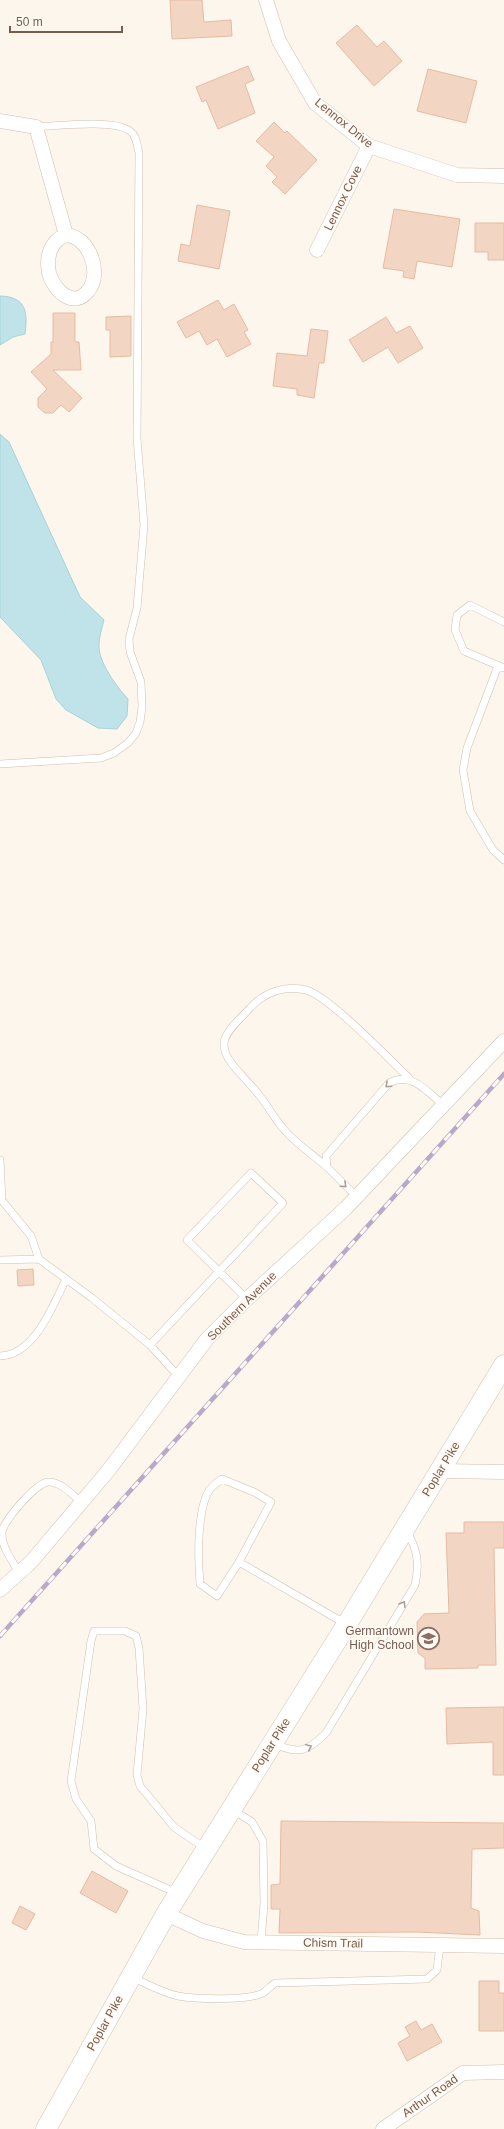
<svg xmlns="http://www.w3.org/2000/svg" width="504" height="2129" font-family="Helvetica,sans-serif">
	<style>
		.water { fill: #bfe3e8; stroke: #a5d3da }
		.building { fill: #f3d5c3; stroke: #e6bba3 }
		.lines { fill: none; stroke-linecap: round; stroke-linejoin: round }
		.service-casing { stroke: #d1beb0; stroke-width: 8 }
		.minor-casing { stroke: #d1beb0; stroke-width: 15 }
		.secondary-casing { stroke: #d6c0b0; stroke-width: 21 }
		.service { stroke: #fff; stroke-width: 7 }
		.minor { stroke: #fff; stroke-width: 14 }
		.secondary { stroke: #fff; stroke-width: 20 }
		.rail-casing { stroke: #b9a8c9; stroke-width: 4.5 }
		.rail { stroke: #fffaf3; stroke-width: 3; stroke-dasharray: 9; stroke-linecap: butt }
		.oneway { stroke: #af9d94 }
		.labels { text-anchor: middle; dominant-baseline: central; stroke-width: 3.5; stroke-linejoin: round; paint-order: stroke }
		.street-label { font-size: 12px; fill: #7a5c4d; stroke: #fffaf3 }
		.education-label { font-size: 12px; fill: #785e54; stroke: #fffaf3; text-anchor: end }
	</style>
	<rect width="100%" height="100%" fill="#fdf6ec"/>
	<path class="water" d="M0 296C26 297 28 311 25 334L13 337 0 345Z
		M0 434 9 442 80 597 104 620C102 628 99 637 99 645 98 662 117 687 128 699L127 716 117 729 98 728 66 710 56 699 41 660 0 617Z"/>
	<path class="building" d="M170 0H202L204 22 231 20 232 36 172 39Z
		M357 25 377 47 384 41 402 61 374 86 336 43Z
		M248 66 254 80 245 84 255 113 218 129 206 100 202 102 196 87Z
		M428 69 477 81 466 123 417 111Z
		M274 122 285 133 287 131 317 160 285 194 272 182 277 177 266 166 274 157 256 141Z
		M197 205 230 211 219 269 178 261 181 244 190 246Z
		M394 209 460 219 452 267 417 261 414 279 403 277 404 271 383 268Z
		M475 223H504V260H488V252H475Z
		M218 300 224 310 234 304 248 330 244 332 251 344 227 357 217 339 207 345 199 331 186 338 177 322Z
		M53 313H75V342H79L81 370H53L82 398 69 412 61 405 53 413H45L38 407V398L47 389 31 372 51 354V342H53Z
		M131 316V356L110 357V330H106V317Z
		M386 317 396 333 410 326 423 348 398 363 388 347 363 362 349 340Z
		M311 329 328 331 324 363H319L314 398 297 395V389L273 386 277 353 307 356Z
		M33 1269 34 1285 18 1286 17 1270Z
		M464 1522H504V1548H494L496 1665H478V1668L425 1669V1658L418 1653 417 1622 424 1614 449 1613 446 1533H464Z
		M504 1707V1775H493V1742L447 1744 446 1708Z
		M281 1821 504 1823V1848L472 1849 471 1908 479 1911 480 1935 417 1932 279 1933 280 1909H271V1885L280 1884Z
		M92 1871 128 1891 116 1913 80 1893Z
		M20 1906 35 1914 26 1930 12 1923Z
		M479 1981H499V1993H504V2031H479Z
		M416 2021 421 2030 432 2024 442 2042 407 2061 398 2043 410 2036 405 2027Z"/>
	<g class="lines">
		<defs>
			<path id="service" d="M504 622 470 605 457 615 455 630 464 651 504 668
				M498 666 467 748 463 770 470 811 493 850 504 860
				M0 764 101 758 114 753 128 743 136 733 140 722 142 707 141 682 130 652 129 639 137 608 144 525 137 438 139 153C137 145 137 136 130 131 113 119 57 126 36 127
				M0 1160 2 1201
				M327 1167C314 1156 300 1146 288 1134 276 1122 269 1107 259 1095 250 1083 235 1070 228 1058 225 1053 224 1048 224 1043 225 1031 243 1016 251 1007 265 992 285 985 306 990 329 996 389 1059 409 1078
				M357 1197 327 1167 326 1156 389 1083C411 1071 427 1091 443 1105
				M0 1198 31 1236 39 1259
				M0 1260 39 1259 92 1298 150 1345
				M0 1356C35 1355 53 1305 66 1279
				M179 1377 150 1345 283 1203 251 1173 187 1240 247 1299
				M239 1562 271 1502 254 1492 222 1479C216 1483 210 1487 207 1494 197 1517 198 1559 200 1584L217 1596 239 1562 346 1624
				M19 1573C13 1561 1 1547 2 1533 2 1522 36 1483 48 1482 60 1481 73 1495 81 1502
				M275 1744C299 1755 308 1751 326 1733L415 1585C420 1563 417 1548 406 1530
				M233 1810 252 1822 263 1841 264 1904 261 1942
				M177 1893 116 1866 94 1849 91 1821 76 1799 71 1781 91 1641 94 1631H125L136 1636 139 1648 143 1709 137 1775 140 1786 174 1827 206 1849
				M132 1977C147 1984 161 1992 178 1996 195 1999 248 2001 263 1993 267 1990 271 1986 275 1983L427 1979 437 1970 440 1945"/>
			<path id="minor" d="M266 0 279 41 315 103 369 146 457 175 504 176
				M0 121 36 127 66 235
				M66 235C89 236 103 273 88 291 73 310 53 289 49 273 46 257 50 241 66 235Z
				M317 250 369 146
				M440 1471 504 1472
				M0 1590 31 1562 108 1471 207 1339 247 1299 346 1208 504 1041
				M166 1914 203 1931 244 1942 504 1946
				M383 2129 463 2073 504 2072"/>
			<path id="secondary" d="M46 2129 166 1914 347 1624 504 1365"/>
		</defs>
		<use href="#service" class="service-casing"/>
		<use href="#minor" class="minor-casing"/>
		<use href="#secondary" class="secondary-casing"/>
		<use href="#service" class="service"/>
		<use href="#minor" class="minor"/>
		<use href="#secondary" class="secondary"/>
		<defs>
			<path id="rail" d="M0 1636 504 1074"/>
		</defs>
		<use href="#rail" class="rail-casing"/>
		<use href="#rail" class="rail"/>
	</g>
	<defs><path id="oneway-chevron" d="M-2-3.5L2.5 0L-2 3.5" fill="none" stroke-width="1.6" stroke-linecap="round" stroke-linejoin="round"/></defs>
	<g class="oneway">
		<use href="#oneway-chevron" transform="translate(388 1085) rotate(137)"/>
		<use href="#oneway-chevron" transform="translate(344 1185) rotate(42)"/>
		<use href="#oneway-chevron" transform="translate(403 1604) rotate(-59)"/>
		<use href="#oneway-chevron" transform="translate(309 1747) rotate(-25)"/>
	</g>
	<defs>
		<symbol id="school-ring" viewBox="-11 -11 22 22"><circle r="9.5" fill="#fffaf3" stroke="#8d6e63" stroke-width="1.5"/><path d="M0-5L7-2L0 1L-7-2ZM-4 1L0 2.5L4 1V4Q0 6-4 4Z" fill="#8d6e63"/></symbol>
	</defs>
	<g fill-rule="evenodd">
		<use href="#school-ring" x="416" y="1626" width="25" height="25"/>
	</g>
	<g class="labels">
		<g class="street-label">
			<text transform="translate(344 123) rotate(39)">Lennox Drive</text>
			<text transform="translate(343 198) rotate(-64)">Lennox Cove</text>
			<text transform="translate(242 1306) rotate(-45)">Southern Avenue</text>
			<text transform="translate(441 1469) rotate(-59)">Poplar Pike</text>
			<text transform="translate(271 1745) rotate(-58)">Poplar Pike</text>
			<text transform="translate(333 1943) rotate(1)">Chism Trail</text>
			<text transform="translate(105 2023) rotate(-61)">Poplar Pike</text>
			<text transform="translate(430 2096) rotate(-35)">Arthur Road</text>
		</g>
		<g class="education-label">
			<text x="414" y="1631">Germantown<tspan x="414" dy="14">High School</tspan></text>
		</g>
	</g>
	<path d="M10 26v6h112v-6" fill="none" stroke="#7a5c4d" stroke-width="2"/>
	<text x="16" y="26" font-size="12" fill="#7a5c4d" stroke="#fffaf3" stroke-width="3" paint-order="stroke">50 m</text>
</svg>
